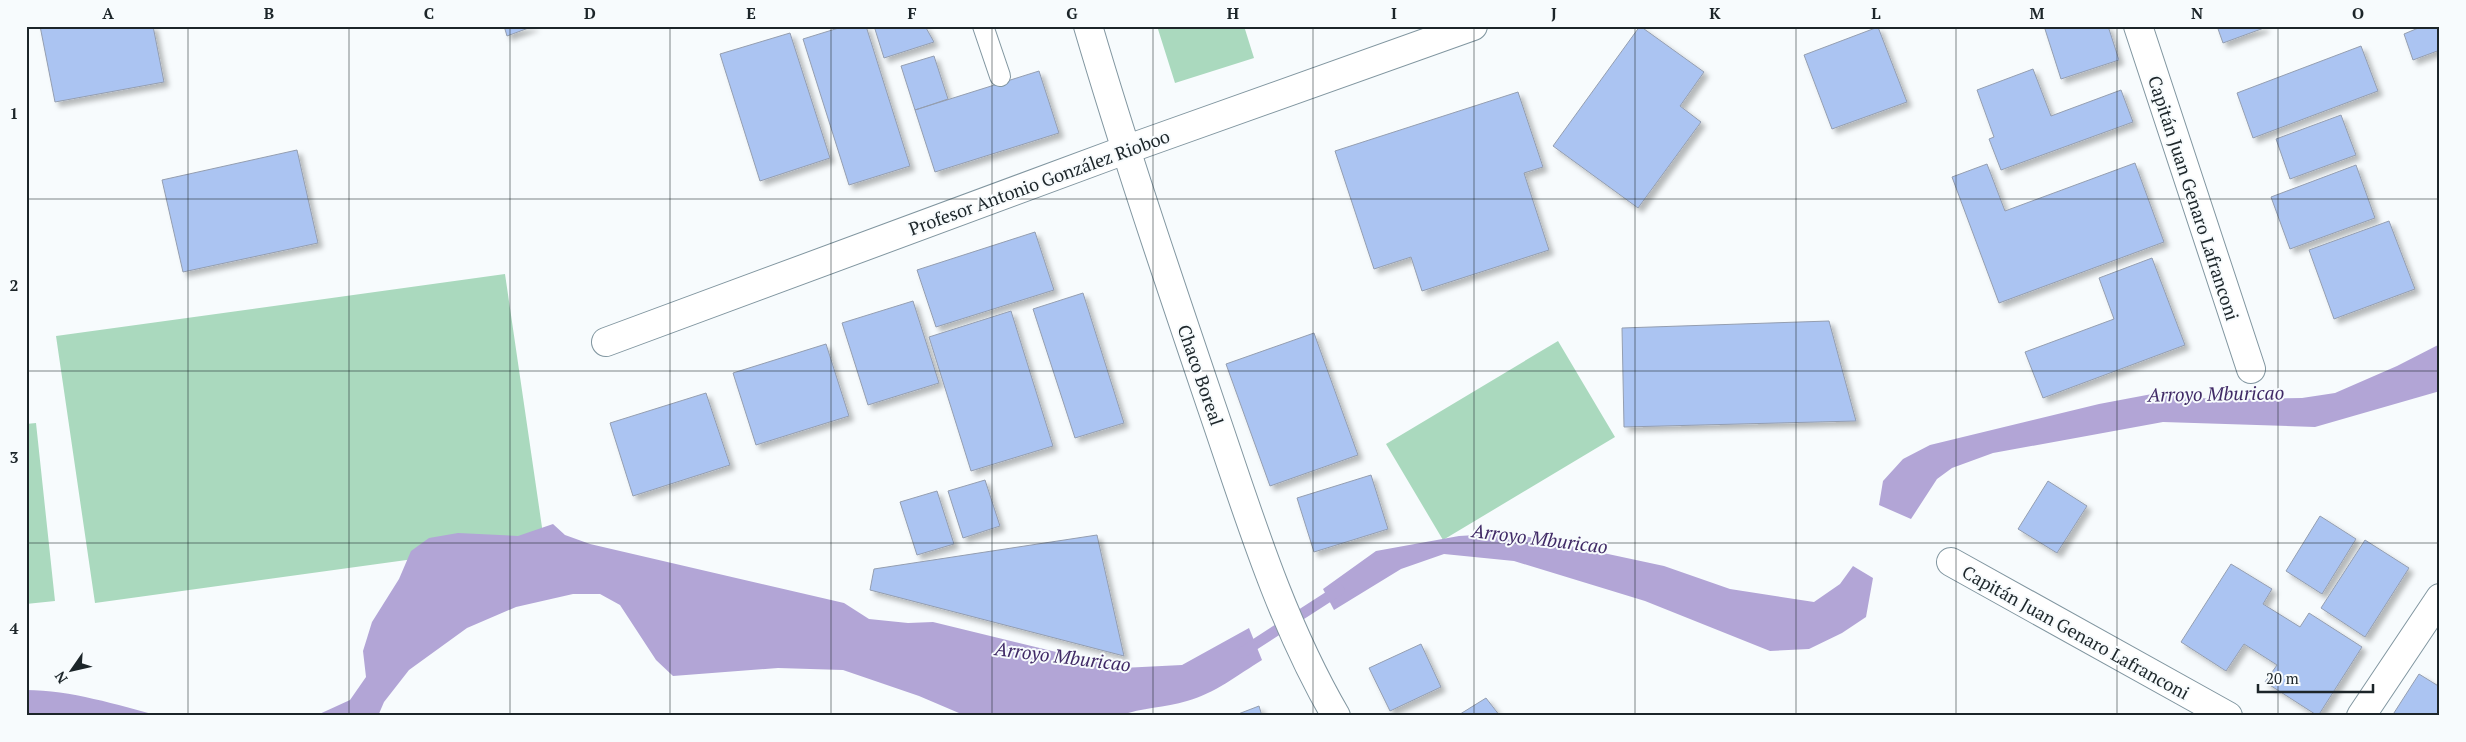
<svg xmlns="http://www.w3.org/2000/svg" width="2466" height="742" font-family="'PT Serif',serif">
	<style>
		.green { fill: #aad9be }
		.water { fill: #b2a5d6 }
		.lines { fill: none; stroke-linecap: round; stroke-linejoin: round }
		.stream { stroke: #b2a5d6; stroke-width: 11 }
		.building { fill: #abc4f2; stroke: #949eb0; filter: url(#shadow) }
		.service-casing { stroke: #8196a0; stroke-width: 22 }
		.minor-casing { stroke: #8196a0; stroke-width: 30 }
		.secondary-casing { stroke: #8196a0; stroke-width: 30 }
		.service { stroke: #fff; stroke-width: 20 }
		.minor { stroke: #fff; stroke-width: 28 }
		.secondary { stroke: #fff; stroke-width: 28 }
		.grid { fill: none; stroke: #1c2529; stroke-width: 1; stroke-opacity: 0.55 }
		.labels { text-anchor: middle; dominant-baseline: central; stroke-width: 4; stroke-linejoin: round; paint-order: stroke }
		.street-label { font-size: 18px; fill: #1c2529; stroke: #f7fbfd }
		.water-label { font-size: 19px; font-style: italic; fill: #402a66; stroke: #f7fbfd }
		.neatline { fill: none; stroke: #1c2529; stroke-width: 2 }
		.grid-label { font-size: 16px; text-anchor: middle; font-weight: bold; fill: #1c2529 }
	</style>
	<defs>
		<filter id="shadow"><feDropShadow dx="4.5" dy="4.5" stdDeviation="2.5" flood-color="#0004"/></filter>
	</defs>
	<rect width="100%" height="100%" fill="#f7fbfd"/>
	<path class="green" d="M1157 26H1244L1254 58 1175 83Z
		M505 274 544 541 95 603 56 336Z
		M1558 341 1615 437 1443 540 1386 444Z
		M36 423 55 601 26 604V424Z"/>
	<path class="water" d="M2440 344V391L2315 427 2163 422 1993 453 1952 468 1937 479 1911 519 1879 505 1883 481 1903 459 1930 445 2099 404 2152 394 2214 399 2302 398 2335 393 2397 366Z
		M553 524 565 535 590 544 844 603 869 619 908 623 933 622 1122 668 1182 665 1249 628 1262 660C1239 674 1214 694 1187 701 1165 708 1142 707 1120 716H966L919 696 843 670 778 668 673 676 656 660 620 605 600 594H573L516 607 467 628 409 670 384 702 378 716H315L350 700 366 677 363 651 372 622 399 579 411 551 429 538 458 533 518 536Z
		M1510 533 1664 566 1730 589 1814 602 1840 584 1853 566 1873 578 1866 617 1842 633 1809 649 1770 651 1645 601 1514 561 1444 554 1401 569 1334 610 1323 589 1376 551 1459 536Z
		M26 690C71 690 117 705 160 716H26Z"/>
	<g class="lines">
		<path class="stream" d="M1243 652 1339 590"/>
	</g>
	<path class="building" d="M40 26H153L164 82 55 102Z
		M504 26H534L507 36Z
		M845 26H866L910 166 849 185 803 39Z
		M874 26H925L934 42 884 58Z
		M1640 26 1704 72 1680 106 1701 122 1638 208 1553 146Z
		M2044 26H2108L2119 60 2061 79Z
		M2217 26H2264V28L2223 43Z
		M2423 26H2440V50L2413 60 2404 34Z
		M1878 27 1907 102 1832 129 1804 55Z
		M790 33 830 158 760 181 720 54Z
		M2361 46 2378 91 2253 138 2237 93Z
		M934 56 948 99 915 110 901 66Z
		M2033 69 2051 116 2121 90 2133 122 2001 170 1989 139 1994 137 1977 90Z
		M1039 71 1059 133 935 172 915 110Z
		M1518 92 1543 167 1524 173 1549 250 1422 291 1411 257 1374 269 1335 151Z
		M2341 115 2356 155 2290 179 2276 139Z
		M297 150 318 243 183 272 162 180Z
		M2135 163 2164 242 1999 303 1952 177 1987 164 2005 211Z
		M2356 165 2375 218 2290 249 2271 197Z
		M2389 221 2415 289 2334 319 2309 250Z
		M1035 232 1054 290 936 327 917 270Z
		M2152 258 2185 345 2043 398 2025 352 2114 319 2099 278Z
		M1083 293 1124 423 1075 438 1033 309Z
		M913 301 939 383 868 405 842 323Z
		M1011 311 1053 446 971 471 929 337Z
		M1829 321 1856 421 1624 427 1622 328Z
		M1314 333 1358 455 1270 486 1226 364Z
		M826 344 849 416 756 445 733 373Z
		M706 393 730 465 633 496 610 423Z
		M1371 475 1388 529 1314 552 1297 498Z
		M985 480 1000 526 963 538 948 491Z
		M2048 481 2087 506 2057 553 2018 529Z
		M937 491 954 544 917 555 900 502Z
		M2320 516 2356 539 2322 594 2286 571Z
		M1097 535 1124 656 870 590 874 569Z
		M2365 540 2409 568 2365 637 2321 608Z
		M2231 564 2272 589 2263 604 2300 627 2309 613 2362 647 2318 716 2265 682 2277 665 2244 644 2226 671 2181 642Z
		M1421 644 1441 687 1390 711 1369 668Z
		M2419 674 2440 687V716H2392Z
		M1486 698 1500 716H1457Z
		M1259 706 1262 716H1233Z"/>
	<g class="lines">
		<defs>
			<path id="service" d="M983 26 1000 76"/>
			<path id="minor" d="M2138 26 2251 369
				M606 342 1125 150 1473 26
				M1951 562 2228 716
				M2361 716 2440 598"/>
			<path id="secondary" d="M1088 26C1126 155 1169 281 1212 408 1248 513 1280 620 1336 716"/>
		</defs>
		<use href="#service" class="service-casing"/>
		<use href="#minor" class="minor-casing"/>
		<use href="#secondary" class="secondary-casing"/>
		<use href="#service" class="service"/>
		<use href="#minor" class="minor"/>
		<use href="#secondary" class="secondary"/>
	</g>
	<path class="grid" d="M188 26V716M349 26V716M510 26V716M670 26V716M831 26V716M992 26V716M1153 26V716M1313 26V716M1474 26V716M1635 26V716M1796 26V716M1956 26V716M2117 26V716M2278 26V716M26 199H2440M26 371H2440M26 543H2440"/>
	<g class="labels">
		<g class="street-label">
			<text transform="translate(1039 182) rotate(-20)">Profesor Antonio González Rioboo</text>
			<text transform="translate(2194 198) rotate(72)">Capitán Juan Genaro Lafranconi</text>
			<text transform="translate(1201 375) rotate(71)">Chaco Boreal</text>
			<text transform="translate(2076 632) rotate(29)">Capitán Juan Genaro Lafranconi</text>
		</g>
		<g class="water-label">
			<text transform="translate(2216 393) rotate(-1)">Arroyo Mburicao</text>
			<text transform="translate(1540 538) rotate(7)">Arroyo Mburicao</text>
			<text transform="translate(1063 656) rotate(7)">Arroyo Mburicao</text>
		</g>
	</g>
	<rect width="2466" height="742" fill="none" stroke="#f7fbfd" stroke-width="55"/>
	<g transform="translate(72 670) rotate(236)" stroke="#f7fbfd" stroke-width="4" paint-order="stroke">
	<path d="M0-4L9 19L0 12L-9 19Z" fill="#1c2529"/>
	<text y="-8" font-size="14" font-weight="bold" text-anchor="middle" fill="#1c2529">N</text>
	</g>
	<path d="M2258 684v8h115v-8" fill="none" stroke="#1c2529" stroke-width="2.5"/>
	<text x="2266" y="684" font-size="15" fill="#1c2529" stroke="#f7fbfd" stroke-width="4" paint-order="stroke">20 m</text>
	<rect x="28" y="28" width="2410" height="686" class="neatline"/>
	<g class="grid-label">
		<text x="108" y="19">A</text>
		<text x="269" y="19">B</text>
		<text x="429" y="19">C</text>
		<text x="590" y="19">D</text>
		<text x="751" y="19">E</text>
		<text x="912" y="19">F</text>
		<text x="1072" y="19">G</text>
		<text x="1233" y="19">H</text>
		<text x="1394" y="19">I</text>
		<text x="1554" y="19">J</text>
		<text x="1715" y="19">K</text>
		<text x="1876" y="19">L</text>
		<text x="2037" y="19">M</text>
		<text x="2197" y="19">N</text>
		<text x="2358" y="19">O</text>
		<text x="14" y="119">1</text>
		<text x="14" y="291">2</text>
		<text x="14" y="463">3</text>
		<text x="14" y="634">4</text>
	</g>
</svg>
